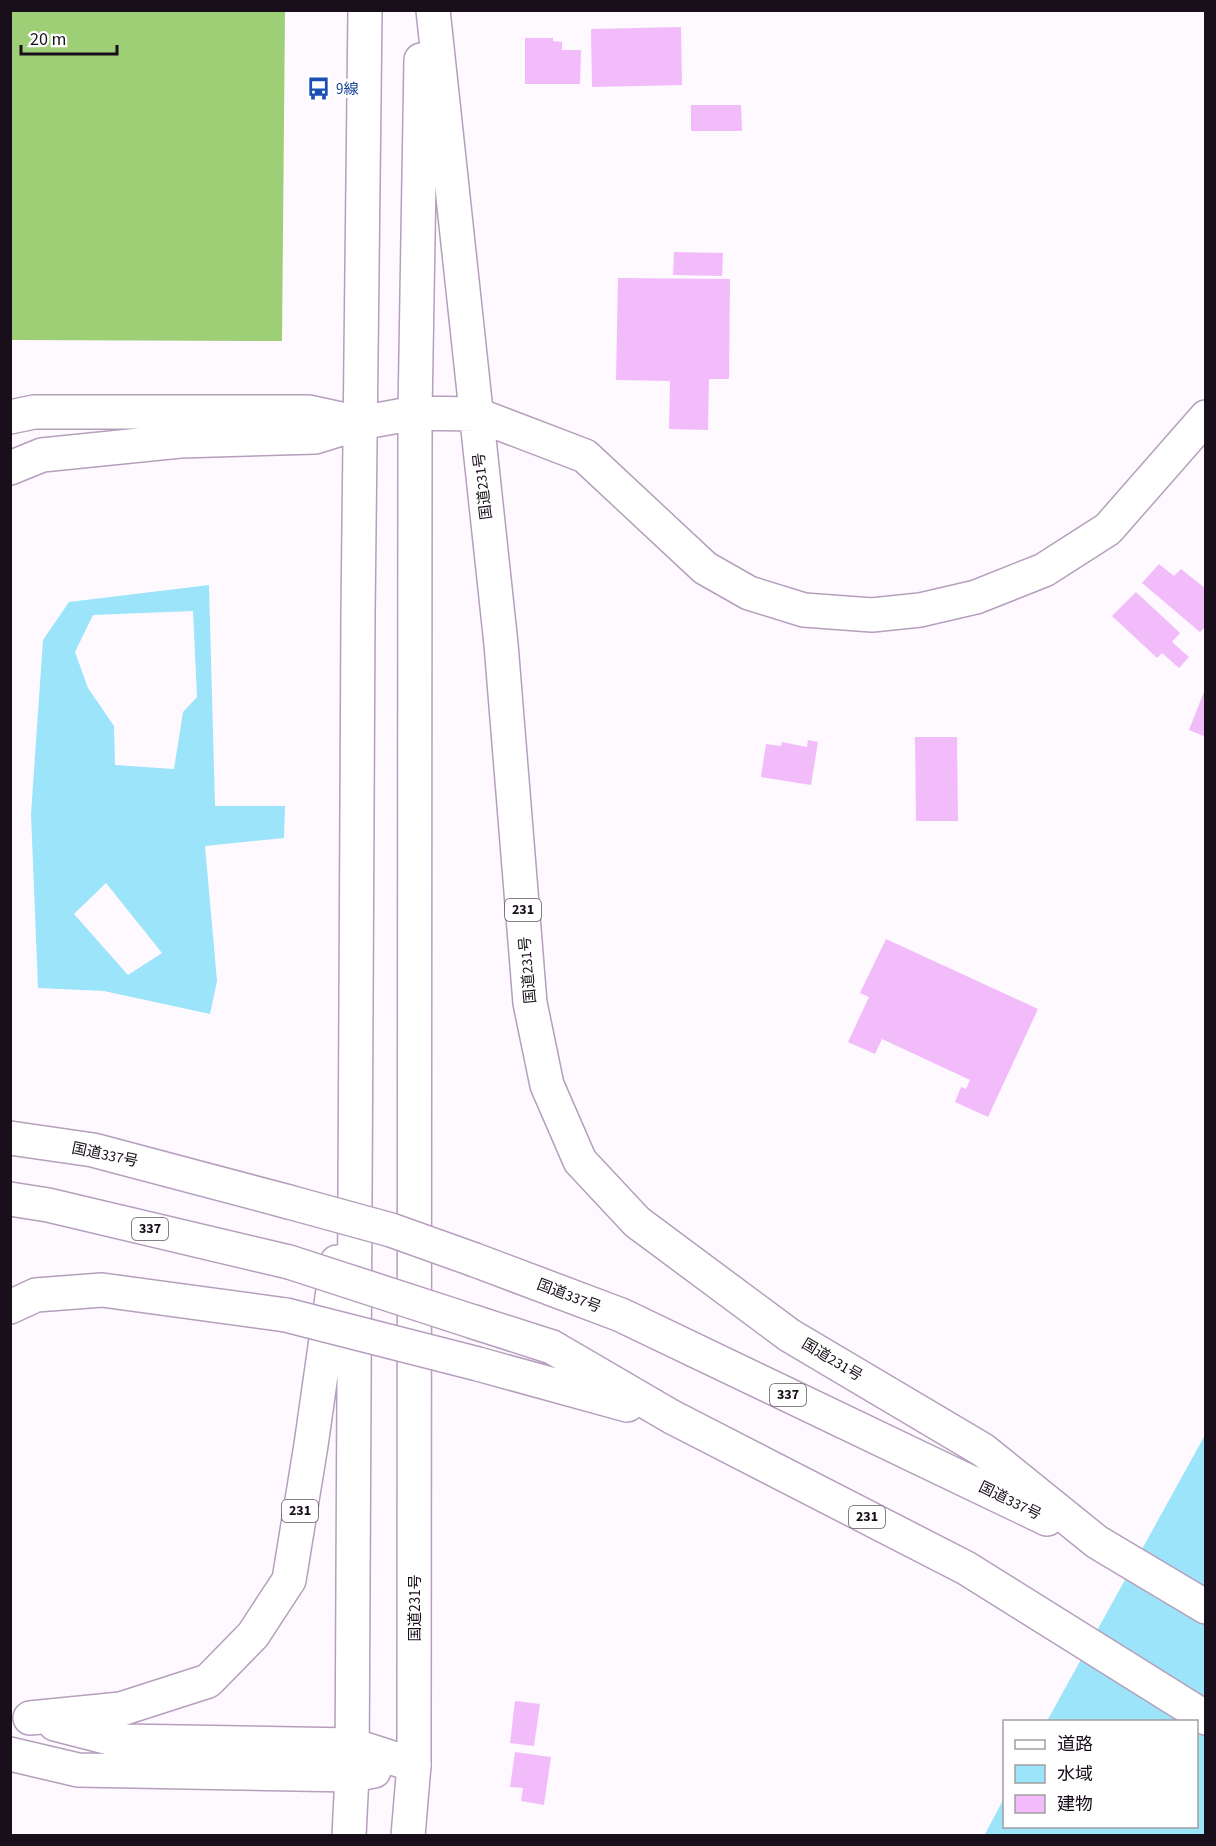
<svg xmlns="http://www.w3.org/2000/svg" width="1216" height="1846" font-family="'Source Sans 3','Noto Sans JP',sans-serif">
	<style>
		.forest { fill: #9ecf77 }
		.water { fill: #9ce4fa; fill-rule: evenodd }
		.building { fill: #f2bcfa }
		.lines { fill: none; stroke-linecap: round; stroke-linejoin: round }
		.street-casing { stroke: #b69fbc; stroke-width: 36 }
		.primary-casing { stroke: #b69fbc; stroke-width: 36 }
		.highway-casing { stroke: #b69fbc; stroke-width: 36 }
		.street { stroke: #fff; stroke-width: 33 }
		.primary { stroke: #fff; stroke-width: 33 }
		.highway { stroke: #fff; stroke-width: 33 }
		.highway-bridge-casing { stroke: #b69fbc; stroke-width: 36; stroke-linecap: butt }
		.highway-bridge { stroke: #fff; stroke-width: 33 }
		.labels { text-anchor: middle; dominant-baseline: central; stroke-width: 6; stroke-linejoin: round; paint-order: stroke }
		.shield { fill: #fff; stroke: #5d575f; stroke-width: 1.5 }
		.shield-label { font-size: 14px; font-weight: bold; fill: #180f1a }
		.transit-label { font-size: 15px; fill: #164399; stroke: #fff; text-anchor: start }
		.street-label { font-size: 15px; fill: #180f1a; stroke: #fff }
	</style>
	<rect width="100%" height="100%" fill="#fef9ff"/>
	<path class="forest" d="M11 10 285 11 282 341 11 340Z"/>
	<path class="water" d="M209 585 215 806H285L284 838 205 846 217 981 210 1014 104 991 38 988 31 814 43 640 69 602ZM193 611 197 697 183 712 174 769 115 765 114 726 88 688 75 652 93 615ZM106 883 162 953 128 975 74 914Z
		M1205 1435V1835L984 1836 1004 1798V1826H1196V1722L1047 1721Z"/>
	<path class="building" d="M681 27 682 85 592 87 591 29Z
		M525 38H553V41L562 42V50H581L580 84H525Z
		M691 105H741L742 131H691Z
		M674 252 723 253 722 276 673 275Z
		M618 278 730 279 729 379H709L708 430 669 429 670 381 616 380Z
		M1159 564 1174 576 1181 569 1206 589V626L1200 632 1142 583Z
		M1136 592 1180 633 1172 642 1189 657 1179 668 1162 653 1157 658 1112 616Z
		M1205 689H1206V737L1189 730Z
		M915 737H957L958 821H916Z
		M808 740 818 742 811 785 761 777 766 744 781 746 782 742 807 747Z
		M886 939 1038 1009 988 1117 955 1102 961 1087 966 1089 970 1080 882 1039 875 1054 848 1042 869 997 860 993Z
		M515 1701 540 1704 534 1746 510 1743Z
		M515 1752 551 1757 544 1805 521 1801 523 1788 510 1787Z"/>
	<g class="lines">
		<defs>
			<path id="street" d="M475 414 585 456 705 568 749 593 804 610 872 615 920 610 976 597 1044 570 1108 529 1206 417"/>
			<path id="primary" d="M349 1836 352 1775
				M408 1836 414 1765"/>
			<path id="highway" d="M433 10 501 644 530 1003 547 1085 580 1161 637 1222 789 1335 983 1450 1097 1542 1206 1607
				M10 417 34 412H309L355 422
				M10 468 42 455 180 441 315 437 360 423 415 413 475 414
				M10 1138 93 1150 289 1202
				M10 1199 48 1205 289 1262
				M475 1260 621 1315 1047 1519
				M10 1307 36 1295 102 1290 286 1315
				M474 1322 552 1347 672 1417 966 1568 1206 1718
				M478 1364 627 1405
				M30 1718 121 1709 208 1681 253 1635 289 1580 311 1445 337 1262
				M55 1724 121 1741 352 1745 414 1765
				M10 1754 78 1770 352 1775 374 1771
				M414 1765 415 413 421 60
				M352 1775 358 614 365 10"/>
		</defs>
		<use href="#street" class="street-casing"/>
		<use href="#primary" class="primary-casing"/>
		<use href="#highway" class="highway-casing"/>
		<use href="#street" class="street"/>
		<use href="#primary" class="primary"/>
		<use href="#highway" class="highway"/>
		<defs>
			<path id="highway-bridge" d="M289 1202 391 1230 475 1260
				M289 1262 474 1322
				M286 1315 478 1364"/>
		</defs>
		<use href="#highway-bridge" class="highway-bridge-casing"/>
		<use href="#highway-bridge" class="highway-bridge"/>
	</g>
	<defs>
		<symbol id="bus-bare" viewBox="-9 -9 18 18"><path d="M-5-6H5V4H4V6H2V4H-2V6H-4V4H-5ZM-3.5-4V0h7V-4ZM-3.5 1.2v1.5H-2V1.2ZM2 1.2v1.5H3.5V1.2Z" fill="#1a4fb4" stroke="#fff" stroke-width="2.5" paint-order="stroke"/></symbol>
	</defs>
	<g fill-rule="evenodd">
		<use href="#bus-bare" x="302" y="72" width="33" height="33"/>
	</g>
	<g class="labels">
		<g class="shield">
			<rect x="505" y="899" width="36" height="22" rx="4.5"/>
			<rect x="132" y="1218" width="36" height="22" rx="4.5"/>
			<rect x="770" y="1384" width="36" height="22" rx="4.5"/>
			<rect x="282" y="1500" width="36" height="22" rx="4.5"/>
			<rect x="849" y="1506" width="36" height="22" rx="4.5"/>
		</g>
		<g class="shield-label">
			<text x="523" y="910">231</text>
			<text x="150" y="1229">337</text>
			<text x="788" y="1395">337</text>
			<text x="300" y="1511">231</text>
			<text x="867" y="1517">231</text>
		</g>
		<g class="transit-label">
			<text x="336" y="89">9線</text>
		</g>
		<g class="street-label">
			<text transform="translate(483 486) rotate(-97)">国道231号</text>
			<text transform="translate(528 970) rotate(-95)">国道231号</text>
			<text transform="translate(105 1155) rotate(12)">国道337号</text>
			<text transform="translate(569 1296) rotate(21)">国道337号</text>
			<text transform="translate(832 1360) rotate(31)">国道231号</text>
			<text transform="translate(1010 1501) rotate(26)">国道337号</text>
			<text transform="translate(415 1608) rotate(-90)">国道231号</text>
		</g>
	</g>
	<rect width="1216" height="1846" fill="none" stroke="#180f1a" stroke-width="24"/>
	<rect x="1003" y="1720" width="195" height="108" fill="#ffffff" stroke="#a39fa3" stroke-width="1.5"/>
	<rect x="1015" y="1740" width="30" height="9" fill="#ffffff" stroke="#a39fa3" stroke-width="1.5"/>
	<text x="1057" y="1750" font-size="18" fill="#180f1a">道路</text>
	<rect x="1015" y="1765" width="30" height="18" fill="#9ce4fa" stroke="#a39fa3" stroke-width="1.5"/>
	<text x="1057" y="1780" font-size="18" fill="#180f1a">水域</text>
	<rect x="1015" y="1795" width="30" height="18" fill="#f2bcfa" stroke="#a39fa3" stroke-width="1.5"/>
	<text x="1057" y="1810" font-size="18" fill="#180f1a">建物</text>
	<path d="M21 45v9h96v-9" fill="none" stroke="#180f1a" stroke-width="3"/>
	<text x="30" y="45" font-size="18" fill="#180f1a" stroke="#ffffff" stroke-width="4.5" paint-order="stroke">20 m</text>
</svg>
